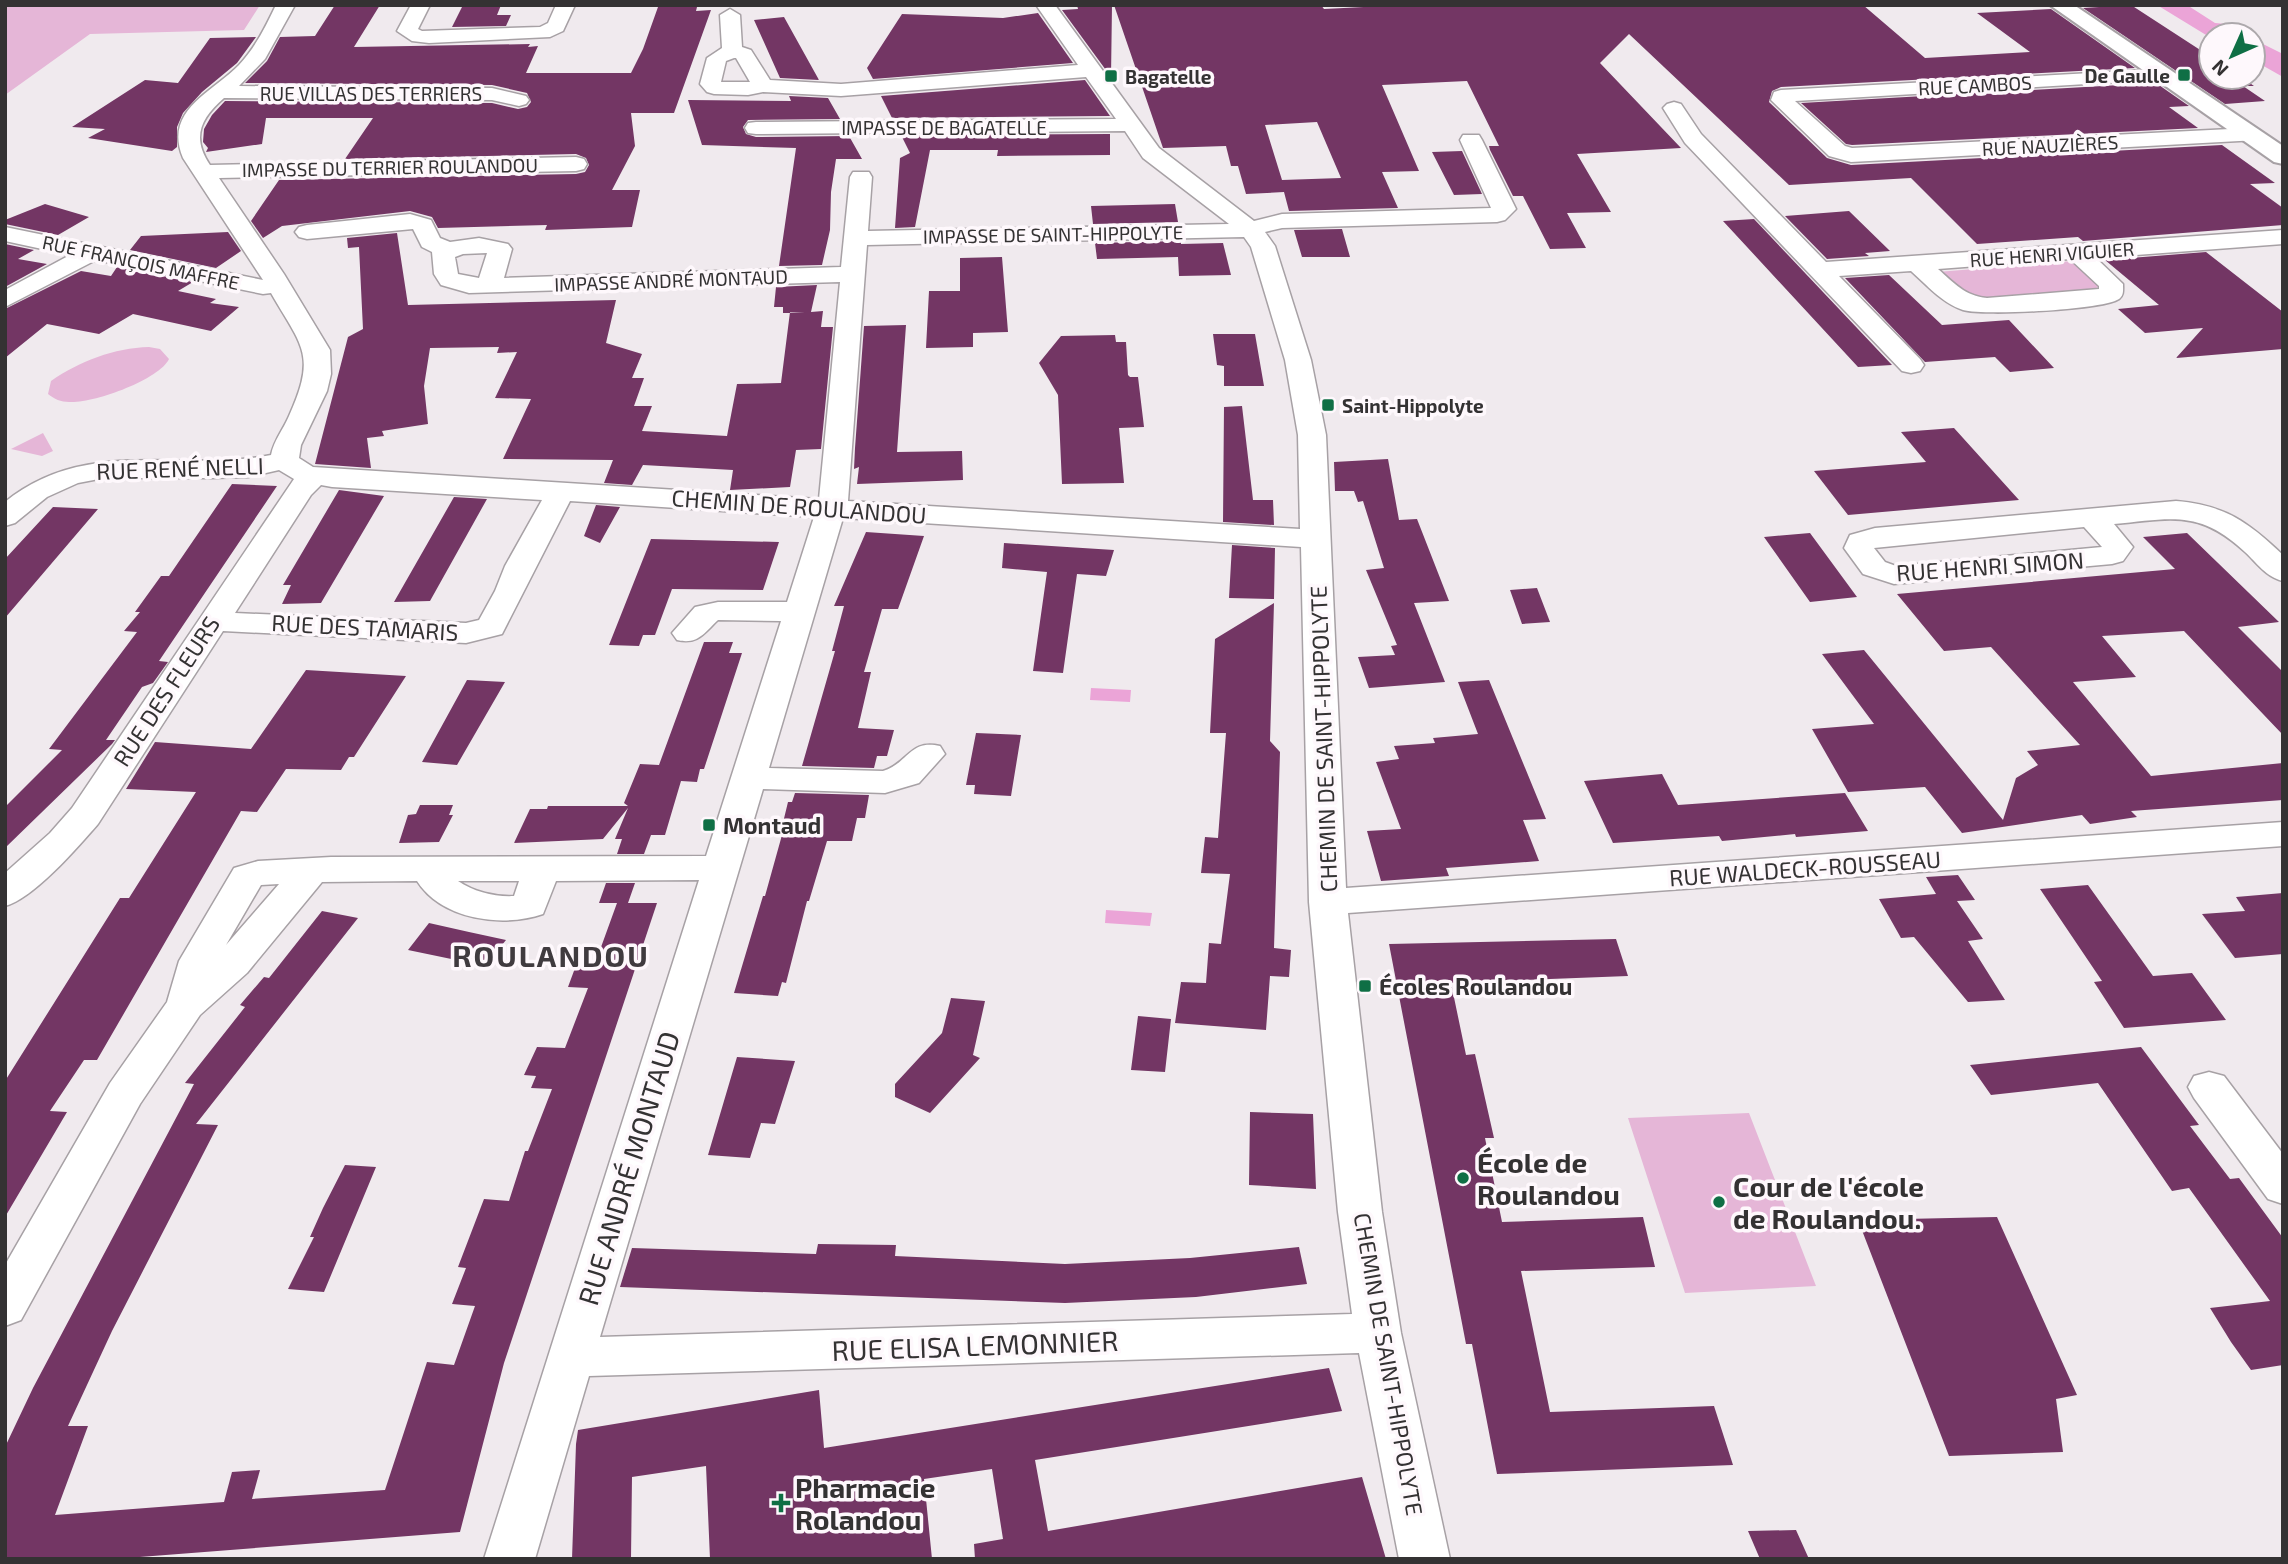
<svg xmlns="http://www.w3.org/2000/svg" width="2288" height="1564" font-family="'Exo 2',sans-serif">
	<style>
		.green { fill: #e5b6d7 }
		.water { fill: #eba4d7 }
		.building { fill: #733664; fill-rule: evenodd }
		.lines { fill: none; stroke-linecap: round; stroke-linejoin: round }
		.minor-casing { stroke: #a7a1a5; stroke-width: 3 }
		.major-casing { stroke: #a7a1a5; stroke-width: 4 }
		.minor { fill: #fff; fill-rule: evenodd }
		.major { fill: #fff; fill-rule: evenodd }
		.poi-dot { fill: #0f6f45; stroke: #fef8fc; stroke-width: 2.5 }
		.labels { text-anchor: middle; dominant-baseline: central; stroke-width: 7; stroke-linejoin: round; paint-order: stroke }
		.far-poi-label { font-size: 19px; font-weight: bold; fill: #343233; stroke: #fef8fc; text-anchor: start }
		.far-street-label { font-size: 19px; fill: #343233; stroke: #fef8fc }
		.street-label { font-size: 23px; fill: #343233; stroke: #fef8fc }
		.poi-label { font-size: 23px; font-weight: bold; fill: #343233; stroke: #fef8fc; text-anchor: start }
		.near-poi-label { font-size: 28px; font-weight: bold; fill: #343233; stroke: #fef8fc; text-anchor: start }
		.near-street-label { font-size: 28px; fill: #343233; stroke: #fef8fc }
		.district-label { font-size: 30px; font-weight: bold; letter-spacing: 2px; fill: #403b3f; stroke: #fef8fc }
	</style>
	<rect width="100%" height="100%" fill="#f0eaee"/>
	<path class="green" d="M5 5H260L244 30 90 34 5 95Z
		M2073 261 2101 283 2094 291 1982 300 1963 296 1937 272Z
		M149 347 160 349 169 359C159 380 92 404 69 402 61 402 54 399 48 394L51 381C80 361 114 348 149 347Z
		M43 433 53 451 42 456 11 449Z
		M1749 1113 1816 1286 1685 1293 1628 1118Z"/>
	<path class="water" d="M2157 5H2187L2215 23 2226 24 2246 35H2211V38Z
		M2253 39 2283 54V77L2253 60Z
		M1091 688 1131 690 1130 702 1090 700Z
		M1106 910 1152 913 1150 926 1105 923Z"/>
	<path class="building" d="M335 5H380L354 47 530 44 528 47 538 46 526 73H631L643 49 658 7H697L696 11 711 10 674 113H631L635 146 612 190H640L632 227 545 230 547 225 438 228 432 217 410 211 282 226 263 238 251 221 279 180 576 174 585 172 589 165 586 158 576 154 345 159 373 118H266L262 144 206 152 208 148 203 142 204 129 212 115 225 101 492 103 518 109 527 107 531 102 527 93 492 85 245 83 267 61 280 37 315 36Z
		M463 5H501L497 15H511L506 26 452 27Z
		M1077 5H1112L1111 77 1062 10 1078 9Z
		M1114 5H1321L1324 9 1403 5H1863L1925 58 2030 52 1977 13 2051 9 2135 68 1781 87 1772 91 1769 102 1827 158 1851 165 2222 145 2275 183 2250 184 2283 208V225L2083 241 2078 237 1977 244 1911 178 1789 185 1629 34 1600 63 1681 148 1577 154 1611 212 1567 213 1586 248 1550 249 1523 196H1513L1490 150 1489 146H1499L1467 81 1382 85 1419 171 1382 172 1398 208 1289 211 1284 192 1246 194 1238 166H1231L1226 146 1163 148ZM1317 122 1341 178 1282 180 1265 125Z
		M2131 5 2211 57V77H2241L2254 86H2243L2265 101 2225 104 2083 8Z
		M1038 13 1073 63 873 79 867 68 902 14 1003 18Z
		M784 17 819 80 780 78 754 20Z
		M256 37 237 63 202 92 183 113 177 127V147L172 151 88 138 105 129 72 127 145 80 178 83 210 38Z
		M1085 80 1110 116 892 118 881 96Z
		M2156 83 2189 106 2169 107 2198 128 1852 145 1846 144 1801 103Z
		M789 96 828 98 840 119 748 120 743 127 746 134 756 137 849 136 862 159H836L831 192 830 230 822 265 779 266 796 148 702 145 688 100 791 101Z
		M1110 134V155L997 156 998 150H930L915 227 895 228 900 158 910 153 901 135Z
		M1462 151 1482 194 1454 195 1432 152Z
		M45 204 89 217 58 235 5 224V220Z
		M1175 204 1178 222 1093 224 1091 206Z
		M1849 211 1890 251 1865 253 1869 256 1827 259 1785 216Z
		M1754 219 1892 365 1858 367 1723 221Z
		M1342 229 1350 257H1302L1294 230Z
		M228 232 241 251 216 268 130 250 141 236Z
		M397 233 408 305 616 300 606 343 642 354 632 378H644L634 406H652L642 431 727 436 737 384 781 383 790 312H805L783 313V307H774L776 287 817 285 811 312 823 311 821 327H833L821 449 796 450 790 487 730 490 733 470 643 465 632 485 604 483 613 460 503 459 531 399 495 398 517 352 497 353 499 347 430 348 424 386 428 424 382 431 384 436 367 438 371 468 315 464 348 337 363 329 359 247 348 248 347 238Z
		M1181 241V244L1223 243 1231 275 1179 276 1178 257 1097 259 1095 243Z
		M5 244 34 250 18 259 47 264 5 287Z
		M2206 252 2283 312V349L2176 358 2203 328 2145 333 2118 309 2159 305 2105 260Z
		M1002 257 1008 332 973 333V347L926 348 929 291H960V258Z
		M117 267 193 282 178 291 216 299 210 303 239 307 211 331 133 314 99 334 47 324 5 358V309L81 271 111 276Z
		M1889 275 1942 325 2009 320 2054 368 2010 372 1995 357 1925 362 1845 278Z
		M906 325 897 452 962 451 963 480 857 484 859 467 854 469 855 448 864 326Z
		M1213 334H1255L1264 386H1224V366L1217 365Z
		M1115 335 1116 342H1126L1128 375 1130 377H1138L1144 427 1119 428 1124 483 1062 484 1058 395 1039 363 1061 336Z
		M1242 406 1253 500H1273L1274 525 1223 522 1224 407Z
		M1954 428 2019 500 1848 515 1814 471 1926 462 1901 432Z
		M1388 459 1399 520 1417 519 1449 601 1414 603 1445 682 1369 688 1358 657 1395 655 1391 646 1397 645 1366 570 1384 568 1363 501 1358 502 1354 491H1335L1334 462Z
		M232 484 277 486 159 661 168 662 153 683 142 687 106 740H115L112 744 5 848V807L62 750 49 749 137 632 124 631 140 612H135L161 576H169Z
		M339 490 384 496 321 603 282 604 291 585H283Z
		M454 497 487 499 430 601 394 602Z
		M596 505 620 507 600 543 584 536Z
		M53 507 98 509 5 618V559Z
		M866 532 924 536 898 609H882L864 672H871L858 728 894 730 887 756H877L874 768 802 766 835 651H832L844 606H834Z
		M1810 533 1857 597 1810 602 1764 537Z
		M2187 533 2279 622 2238 627 2283 672V735L2184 631 2102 636 2136 677 2073 682 2151 776 2283 763V800L2131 811 2137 817 2090 824 2082 815 1962 833 1925 787 1848 792 1812 729 1874 724 1822 654 1864 650 2003 820 2016 778 2038 765 2027 751 2080 745 1991 647 1944 651 1897 594 2175 569 2143 537Z
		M651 539 779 542 763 590 672 589 655 635H643L639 646 609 645Z
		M1004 543 1114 550 1106 576 1077 574 1063 673 1033 671 1047 572 1002 568Z
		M1232 545 1275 548 1274 599 1229 598Z
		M1537 588 1550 622 1522 624 1510 590Z
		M1274 603 1270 741 1280 752 1274 948 1291 950 1289 977 1270 976 1266 1030 1175 1023 1181 982 1206 983 1209 943 1221 944 1230 874 1201 873 1205 837 1218 838 1226 733H1210L1215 639Z
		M704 642H733L729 653H742L704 769H700L697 782 681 781 665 835H651L644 854H617L622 839H615L628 808 603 839 514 843 530 809H547L548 806H628L624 803 640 764 659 765Z
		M306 670 406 676 354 757H349L341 770 286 769 257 812 241 811 97 1060H84L50 1111 67 1112 5 1217V1081L120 898H129L196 792 126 789 155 742 251 749Z
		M467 680 505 682 457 765 422 762Z
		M1489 680 1546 819 1523 820 1539 861 1446 868 1449 876 1381 881 1367 831 1401 829 1376 762 1399 759 1394 746 1435 743 1433 738 1478 734 1458 682Z
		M976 733 1021 735 1011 796 974 794 975 785H966Z
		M1662 774 1678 805 1845 793 1868 831 1796 837 1795 834 1722 841 1719 836 1613 843 1584 781Z
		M795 793 869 795 865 818H857L852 841H827L809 901H807L786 983 782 982 778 996 734 993 763 896H765L782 835H780L788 802H792Z
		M420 805H453L449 815H453L439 842 399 843 408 815 416 814Z
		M1958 875 1975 900 1957 901 1983 939 1968 941 2005 1000 1968 1002 1914 937 1901 938 1879 899 1936 894 1926 877Z
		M606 883H635L628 903H657L504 1363 460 1532 114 1559H5V1447L33 1388 194 1084 185 1083 245 1007 240 1005 264 977 269 978 322 911 358 918 196 1124 218 1125 112 1331 68 1426H88L55 1515 224 1502 232 1472 260 1470 252 1499 385 1490 427 1362 454 1365 475 1306 452 1304 466 1268 458 1267 484 1199 509 1201 525 1151H528L552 1089 531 1088 536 1076 524 1075 537 1047 565 1048 588 988 568 987 578 960 596 961 617 903H599Z
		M2088 885 2153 976 2192 973 2226 1020 2124 1028 2094 982 2102 981 2040 889Z
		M2283 893V954L2235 958 2202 914 2245 911 2236 897Z
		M429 923 469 932 506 940 485 966 408 950Z
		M1616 939 1628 976 1451 983 1466 1055 1475 1054 1494 1138H1485L1502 1222 1643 1217 1655 1267 1521 1271 1550 1412 1714 1406 1733 1465 1497 1474 1472 1344H1466L1389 944Z
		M951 998 985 1001 973 1055 980 1058 930 1113 895 1097V1084L942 1033Z
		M1138 1016 1171 1019 1165 1072 1131 1070Z
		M2141 1047 2199 1125 2190 1126 2230 1179 2239 1178 2283 1238V1365L2251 1370 2231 1342 2210 1308 2270 1301 2189 1188 2172 1191 2098 1083 1991 1095 1970 1065Z
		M737 1057 795 1061 775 1124 761 1123 750 1158 708 1155Z
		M1250 1112 1313 1114 1316 1189 1249 1185Z
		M345 1165 376 1167 324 1292 288 1289 314 1237H310L323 1208Z
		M1997 1217 2077 1395 2056 1399 2063 1452 1949 1456 1858 1220Z
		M818 1244 896 1245 895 1256 1065 1264 1190 1258 1299 1247 1307 1284 1196 1297 1065 1303 620 1287 632 1248 816 1254Z
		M1329 1368 1342 1411 1035 1460 1048 1531 1362 1477 1386 1559H975L974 1544 1003 1539 992 1469 924 1479 932 1559H710L706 1466 632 1477 631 1559H572L576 1444 578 1430 819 1390 824 1448Z
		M1796 1530 1809 1559H1760L1748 1531Z"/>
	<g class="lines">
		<defs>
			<path id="minor" d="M276 5H295L265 59 239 86 492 88 526 96 529 100 526 104 519 106 492 100 224 98C201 118 191 137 210 165L576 157 584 159 587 164 584 169 576 171 219 178 284 274 330 350 331 374 327 391 301 445 299 458 313 467 819 499 840 282 469 293 441 285 434 274 432 252 422 247 413 229 307 239 299 237 295 232 299 227 307 225 410 214 431 220 440 238 450 242 479 238 508 244 512 249 504 278 841 267 850 177 853 172H869L872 177 868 231 1229 224 1143 158 1125 131 756 134 748 133 745 128 748 123 756 122 1116 119 1086 77 841 96 763 92 748 95 714 94 707 92 700 84 707 58 722 48 720 15 730 9 740 15 742 47 751 50 770 80 841 84 1078 65 1036 5H1055L1159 148 1254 221 1282 214 1491 208 1460 140 1463 135H1479L1482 140 1516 209 1505 220 1497 222 1282 228 1265 232 1275 246 1311 360 1326 435 1346 888 2283 822V846L1348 913 1382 1212 1401 1333 1450 1559H1399L1359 1353 589 1376 535 1559H484L699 880 556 881 543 914C503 928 442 920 417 881L322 882 247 973 200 1015 140 1104 21 1320 5 1326V1265L110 1083 167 1002 179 961 234 868 258 861 331 857 706 856 781 621 718 620C704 633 698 645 677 640L672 633 695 607 718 602H787L814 517 570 501 502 634 466 643 223 631 98 824C78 847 33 899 5 906V873L50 833 72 808 294 479 279 470 248 477 211 478H104L78 483 47 497 15 523 5 526V502C87 436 177 473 271 455 274 440 283 430 289 416 317 354 302 347 271 293L263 294 96 260 5 307V290L70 255 5 241V227L263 280 183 158C163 110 212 93 239 65 255 48 266 26 276 5ZM734 58H736L750 82H721L726 61ZM1244 237 1251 247 1285 360 1298 435 1300 529 848 501 867 245ZM487 253 479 278 458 274 455 257 463 254ZM321 485 332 487 542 500 505 566 495 591 479 620 466 623 235 613 311 495ZM843 518 1301 547 1309 902 1338 1212 1352 1314 600 1337 763 789 885 793 919 783 945 754 940 746C909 739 909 763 883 771L769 768ZM458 881H519L514 896C495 897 474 892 458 881ZM279 884 226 945 261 885Z
				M411 5H430L418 29 422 31 540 27 548 23 556 5H575L563 31 550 37 429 43 412 41 397 31Z
				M2164 69 2171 71 2174 75 2171 79 1795 101 1845 146 1852 148 2250 128 2258 130 2261 135 2258 140 1851 162 1829 156 1771 100 1774 92 1781 90Z
				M1674 102 1681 104 1701 134 1826 262 2283 230V244L2096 258 2123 284C2123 290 2124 295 2119 299 2103 310 1983 316 1963 310 1942 303 1927 285 1911 271L1839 276 1920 359 1924 365 1920 371 1911 373 1902 371 1685 143 1663 108 1667 104ZM2070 259 2099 286V289L1987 298C1965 296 1954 283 1938 269Z
				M2176 501C2225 505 2248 522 2283 555V581C2266 577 2257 563 2245 552 2199 509 2171 519 2114 524L2133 547 2123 561 2112 564 1894 584 1863 574 1844 548 1850 535 1875 528ZM2084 527 2102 547 1896 566 1885 562 1874 548Z
				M2209 1072 2224 1076 2283 1154V1204L2268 1199 2194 1098 2188 1087 2194 1076Z"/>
			<path id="major" d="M2050 5H2074L2283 146V164L2274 162Z"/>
		</defs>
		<use href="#minor" class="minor-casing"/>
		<use href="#major" class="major-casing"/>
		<use href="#minor" class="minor"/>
		<use href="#major" class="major"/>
	</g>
	<g class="poi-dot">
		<rect x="2177" y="68" width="14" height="14" rx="3.5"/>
		<rect x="1104" y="69" width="14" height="14" rx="3.5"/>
		<rect x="1321" y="398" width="14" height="14" rx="3.5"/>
		<rect x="702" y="818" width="14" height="14" rx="3.5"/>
		<rect x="1358" y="979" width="14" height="14" rx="3.5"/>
		<circle cx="1463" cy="1178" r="7"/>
		<circle cx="1719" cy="1202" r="7"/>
		<path d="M777.5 1492.5h7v7h7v7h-7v7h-7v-7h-7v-7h7z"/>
	</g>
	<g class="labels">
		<g class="far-poi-label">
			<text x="2170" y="75" text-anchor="end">De Gaulle</text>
			<text x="1125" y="76">Bagatelle</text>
			<text x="1342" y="405">Saint-Hippolyte</text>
		</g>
		<g class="far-street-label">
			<text transform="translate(1975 85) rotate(-3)">RUE CAMBOS</text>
			<text x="371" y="93">RUE VILLAS DES TERRIERS</text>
			<text x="944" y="127">IMPASSE DE BAGATELLE</text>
			<text transform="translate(2050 145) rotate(-3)">RUE NAUZIÈRES</text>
			<text transform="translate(390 167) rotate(-1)">IMPASSE DU TERRIER ROULANDOU</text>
			<text transform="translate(1053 234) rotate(-1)">IMPASSE DE SAINT-HIPPOLYTE</text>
			<text transform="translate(2052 254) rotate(-4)">RUE HENRI VIGUIER</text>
			<text transform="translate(141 262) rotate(12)">RUE FRANÇOIS MAFFRE</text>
			<text transform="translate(671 280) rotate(-2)">IMPASSE ANDRÉ MONTAUD</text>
		</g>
		<g class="street-label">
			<text transform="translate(180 468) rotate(-2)">RUE RENÉ NELLI</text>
			<text transform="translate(799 506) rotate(4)">CHEMIN DE ROULANDOU</text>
			<text transform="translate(1990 566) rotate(-4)">RUE HENRI SIMON</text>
			<text transform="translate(365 627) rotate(3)">RUE DES TAMARIS</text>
			<text transform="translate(166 691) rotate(-57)">RUE DES FLEURS</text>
			<text transform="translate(1323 739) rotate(-92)">CHEMIN DE SAINT-HIPPOLYTE</text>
			<text transform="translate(1805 868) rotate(-4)">RUE WALDECK-ROUSSEAU</text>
			<text transform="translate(1389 1364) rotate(80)">CHEMIN DE SAINT-HIPPOLYTE</text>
		</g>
		<g class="poi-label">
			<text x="723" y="825">Montaud</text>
			<text x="1379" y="986">Écoles Roulandou</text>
		</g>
		<g class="near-poi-label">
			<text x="1477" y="1162">École de<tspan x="1477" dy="32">Roulandou</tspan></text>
			<text x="1733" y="1186">Cour de l'école<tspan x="1733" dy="32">de Roulandou.</tspan></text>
			<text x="795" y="1487">Pharmacie<tspan x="795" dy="32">Rolandou</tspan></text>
		</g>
		<g class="near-street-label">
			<text transform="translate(628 1168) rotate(-73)">RUE ANDRÉ MONTAUD</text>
			<text transform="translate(975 1345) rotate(-2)">RUE ELISA LEMONNIER</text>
		</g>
		<g class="district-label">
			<text x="551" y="955">ROULANDOU</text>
		</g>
	</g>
	<rect width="2288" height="1564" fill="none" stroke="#343233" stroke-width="14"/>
	<g transform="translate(2232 56) rotate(225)"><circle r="33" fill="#fef8fc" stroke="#ada9ac" stroke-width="2"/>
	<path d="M0-5L12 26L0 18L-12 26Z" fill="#0f6f45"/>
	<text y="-10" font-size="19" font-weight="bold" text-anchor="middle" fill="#343233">N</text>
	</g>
</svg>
